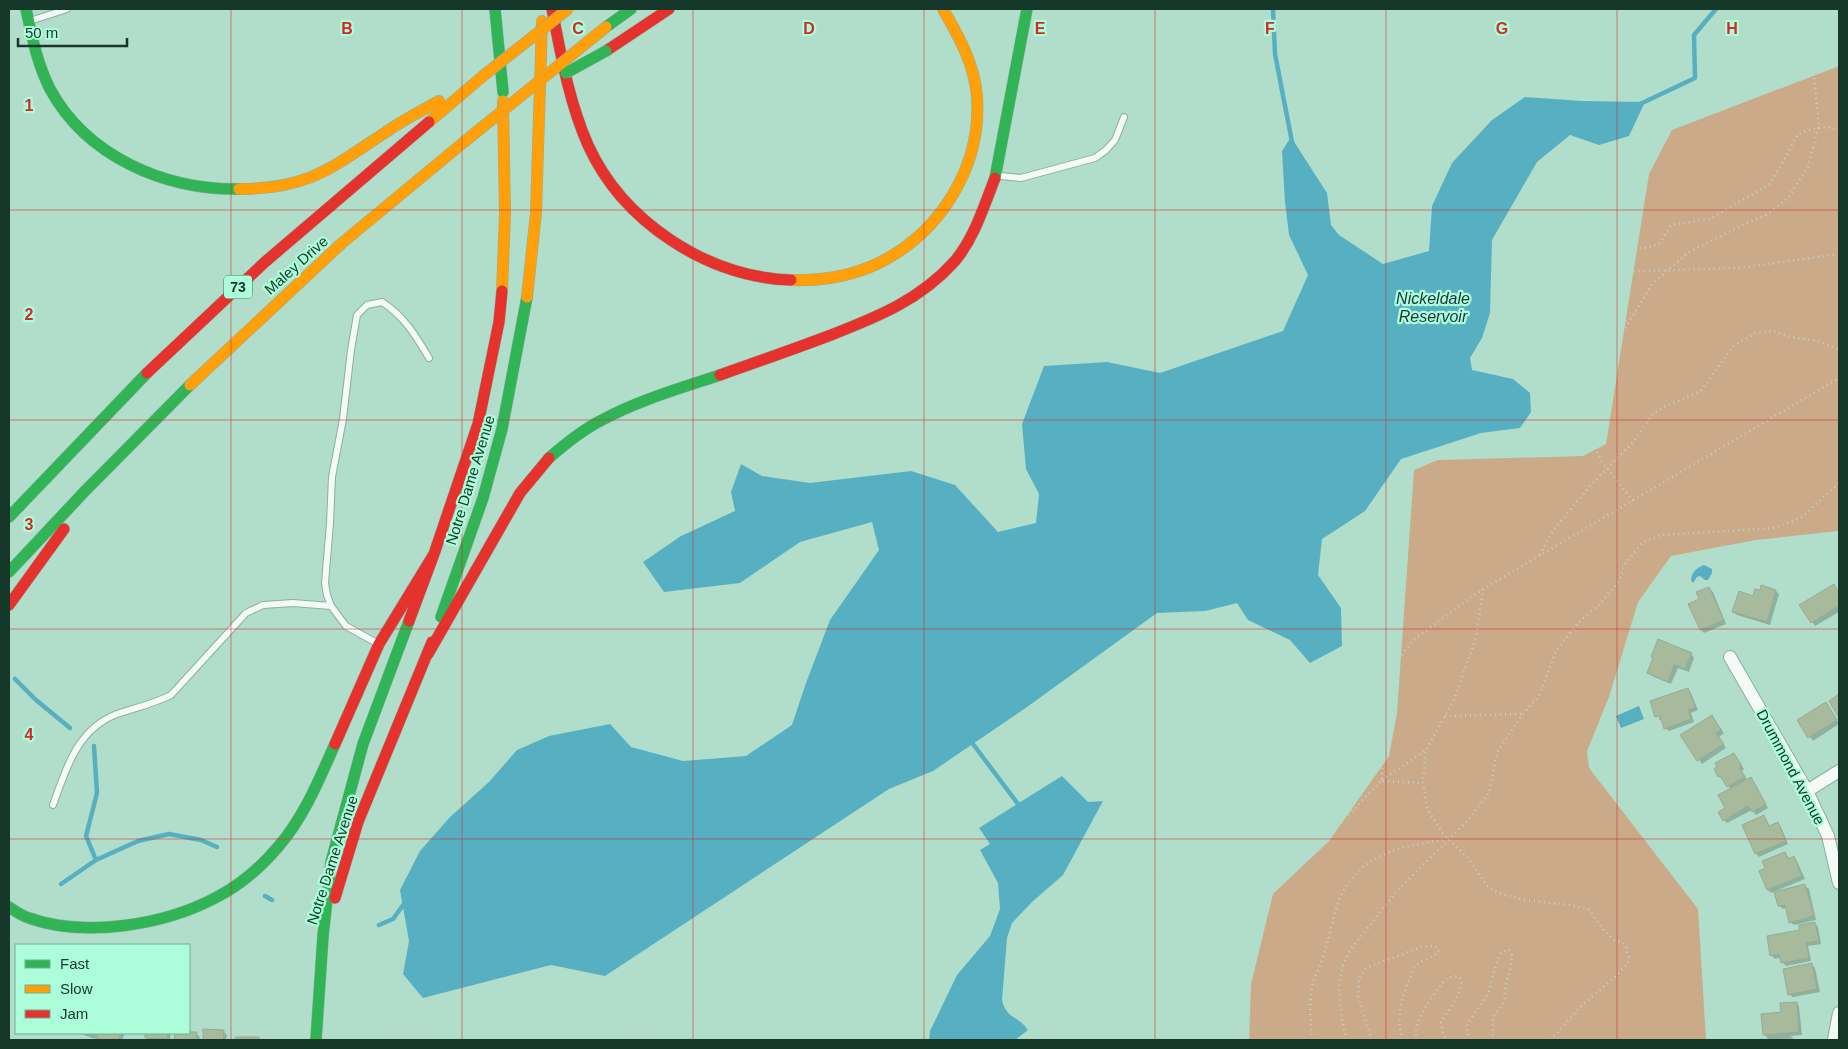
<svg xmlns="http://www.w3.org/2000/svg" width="1848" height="1049" font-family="Arial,sans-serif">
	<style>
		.forest { fill: #cbaa89 }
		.water { fill: #57b0c2 }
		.shadow { fill: #0003 }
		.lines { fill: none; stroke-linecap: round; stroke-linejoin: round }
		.stream { stroke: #57b0c2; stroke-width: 4.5 }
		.building { fill: #a7ba9b; stroke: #98ab94 }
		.lane-casing { stroke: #8bafa0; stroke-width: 8 }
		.street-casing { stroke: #8bafa0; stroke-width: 14 }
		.fast-casing { stroke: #8bafa0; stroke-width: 12 }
		.slow-casing { stroke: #8bafa0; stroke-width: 12 }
		.jam-casing { stroke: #8bafa0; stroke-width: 12 }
		.path { stroke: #c4d1cb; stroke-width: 2.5; stroke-dasharray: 1 4; stroke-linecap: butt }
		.lane { stroke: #f3faf7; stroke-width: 6 }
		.street { stroke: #f3faf7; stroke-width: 12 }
		.fast { stroke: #30b455; stroke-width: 11 }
		.slow { stroke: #ff9f0a; stroke-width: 11 }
		.jam { stroke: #e5322d; stroke-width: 11 }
		.fast-bridge-casing { stroke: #8bafa0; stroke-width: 12; stroke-linecap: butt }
		.slow-bridge-casing { stroke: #8bafa0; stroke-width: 12; stroke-linecap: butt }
		.fast-bridge { stroke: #30b455; stroke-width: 11 }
		.slow-bridge { stroke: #ff9f0a; stroke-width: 11 }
		.grid { fill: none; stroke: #d62828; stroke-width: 1; stroke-opacity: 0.55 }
		.labels { text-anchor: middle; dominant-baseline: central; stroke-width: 4.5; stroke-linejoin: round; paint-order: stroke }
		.shield { fill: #abfed9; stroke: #42735e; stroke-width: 1 }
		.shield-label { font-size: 14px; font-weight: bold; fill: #15382a }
		.street-label { font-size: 15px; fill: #15382a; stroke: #abfed9 }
		.water-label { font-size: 16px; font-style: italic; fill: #1d343d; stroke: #abfed9 }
		.grid-label { font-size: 16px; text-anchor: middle; font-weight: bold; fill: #d62828; stroke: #abfed9; stroke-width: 4.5; stroke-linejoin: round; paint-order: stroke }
	</style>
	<rect width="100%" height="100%" fill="#b1deca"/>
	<path class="forest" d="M1839 66V531L1756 540 1671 556 1638 602 1609 697 1587 751 1589 768 1698 909 1706 1040H1249L1251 984 1273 894 1329 841 1389 756 1397 713 1414 470 1438 460 1583 456 1606 444 1649 174 1672 130Z"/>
	<path class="water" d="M1525 97 1582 101 1645 102 1629 136 1599 145 1570 135 1537 162 1492 240 1490 313 1482 338 1470 358 1472 370 1513 379 1530 393 1531 412 1520 428 1481 433 1401 459 1365 511 1322 539 1318 575 1341 608 1342 646 1310 663 1290 640 1248 620 1237 603 1205 611 1157 613 1027 707 933 771 889 789 605 976 551 965 423 998 403 974 409 941 400 890 420 851 450 817 489 782 517 750 549 736 610 724 631 747 683 761 746 756 792 725 806 683 830 620 879 550 872 522 800 542 740 583 664 592 643 562 681 536 735 511 731 492 741 464 762 476 810 483 911 471 955 485 998 532 1036 523 1039 494 1026 469 1022 424 1044 366 1107 362 1160 373 1283 331 1308 275 1289 235 1285 202 1282 151 1291 137 1327 193 1331 225 1339 235 1383 264 1429 251 1432 206 1452 163 1492 120Z
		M1704 565 1712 569V573L1708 580H1705L1700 576 1697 577 1693 583 1691 580C1692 572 1696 568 1704 565Z
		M1639 706 1644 719 1621 728 1616 716Z
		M1062 776 1088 802 1103 801 1063 875 1032 902 1012 923 1007 938 1002 1000C1006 1019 1019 1016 1028 1030L1015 1040H929L930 1031 957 975 990 936 1000 909 998 883 980 850 990 844 979 828Z"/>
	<path class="shadow" d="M1833 585 1839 593V612L1815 626 1801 605Z
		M1709 588 1713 592 1726 624 1704 633 1701 630 1690 604 1701 600Z
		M1776 591 1779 594 1770 625 1737 615 1734 612Z
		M1691 654 1694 658 1689 672 1678 668 1671 684 1652 676 1649 673Z
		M1688 689 1691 693 1698 710 1691 713 1694 722 1669 731 1665 728 1662 719 1660 720 1658 718 1666 715Z
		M1829 707 1839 724 1813 741 1799 721Z
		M1712 716 1724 733 1719 737 1726 748 1702 764 1682 735Z
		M1734 754 1744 769 1742 771 1747 780 1750 778 1754 782 1768 808 1756 815 1752 810 1727 823 1724 820 1731 789 1719 776Z
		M1764 817 1770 827 1778 824 1781 827 1788 844 1759 857 1756 853Z
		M1785 853 1790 859 1794 858 1797 861 1805 879 1771 893 1768 890Z
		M1805 886 1809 889 1816 920 1794 925 1790 922 1787 908 1783 909 1779 906Z
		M1815 923 1818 927 1821 944 1808 946 1811 961 1786 966 1782 962 1781 957 1775 959 1771 955 1801 931Z
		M1812 965 1815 968 1820 992 1793 997 1789 994Z
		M1796 1003 1799 1006 1802 1035 1789 1036 1794 1040H1769L1764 1034 1782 1013Z
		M204 1030 223 1031 227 1035 226 1040H204Z
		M78 1033H125L122 1040H100L96 1037 95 1039Z
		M146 1033H171L170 1040H149L146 1037Z
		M176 1033 196 1034 200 1037 199 1040H175Z"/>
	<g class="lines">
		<path class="stream" d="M1273 9 1275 54 1292 142
			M1640 104 1695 78 1694 35 1716 9
			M15 679 36 700 70 728
			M973 744 1018 804
			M94 746 97 793 86 836 96 860
			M61 884 96 860 138 841 169 834 201 840 217 847
			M265 896 272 900
			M379 925 393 919 406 901"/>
	</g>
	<path class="building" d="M1834 584 1839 593V606L1811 623 1799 605Z
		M1761 585 1776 590 1767 622 1732 612 1739 591 1753 596 1755 589 1760 590Z
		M1709 587 1724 620 1700 630 1688 604 1699 599 1696 592Z
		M1658 639 1692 653 1685 669 1674 665 1668 682 1647 673 1653 658 1651 657Z
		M1688 688 1695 707 1688 710 1691 719 1664 729 1660 716 1655 717 1650 701Z
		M1839 694V718L1829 701Z
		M1826 702 1837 720 1808 738 1797 720Z
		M1712 715 1721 730 1716 733 1724 744 1697 761 1680 735Z
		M1734 753 1742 766 1739 767 1745 777 1727 787 1720 776 1718 777 1714 769 1717 767 1715 763Z
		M1751 777 1766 804 1752 812 1748 806 1723 821 1718 812 1725 808 1718 795Z
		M1764 815 1769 826 1778 822 1786 841 1755 854 1742 825Z
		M1785 852 1788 859 1794 856 1802 876 1767 890 1759 871 1765 868 1762 861Z
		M1805 884 1814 916 1789 923 1785 905 1778 906 1774 892Z
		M1815 922 1819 941 1806 943 1809 958 1781 963 1779 954 1770 956 1767 936 1799 930V925Z
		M1812 963 1817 989 1788 995 1783 969Z
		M1797 1002 1799 1032 1763 1035 1761 1014 1781 1012 1780 1003Z
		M203 1029 224 1030 223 1040H203Z
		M189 1032H197L196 1040H174L175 1033Z
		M97 1033H121L118 1040H103L96 1038Z
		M145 1033H168L167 1039 145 1038Z
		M235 1037H259V1040H235Z
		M1792 1037V1040H1759Z"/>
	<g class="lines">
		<defs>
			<path id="lane" d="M33 20 67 9
				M1000 176 1021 178 1095 158 1106 150 1115 140 1124 117
				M375 642 346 626 331 606 327 595 325 583 330 523 332 477 343 419 351 350 357 315 367 305 382 302C404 316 416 336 429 358
				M53 805C66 769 77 729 117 714 135 708 153 704 171 695L246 613 263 605 293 603 331 606"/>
			<path id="street" d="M1730 657 1807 791 1828 836 1839 883
				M1807 791 1839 771
				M1834 1040 1839 1013"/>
			<path id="fast" d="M26 9C32 37 37 63 50 89 87 157 165 190 239 189
				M495 9 503 92
				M606 27 631 9
				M995 178 1027 9
				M549 458C565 444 582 430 602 420 639 400 681 388 720 375
				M9 517 147 373
				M9 572 85 491 190 385
				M441 617 483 498 502 429 527 297
				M9 907C15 911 22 916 29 918 85 938 165 925 217 897 240 885 261 867 278 847 304 817 319 780 335 744
				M316 1040 323 936 331 862 363 744 409 621"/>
			<path id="slow" d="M429 122 483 76
				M239 189C309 189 331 168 386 132 403 120 421 111 439 101
				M791 280C820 281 852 276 879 263 941 232 982 166 977 96 974 63 959 37 943 9
				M502 291 505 214 503 101
				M527 297 536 213 542 21
				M190 385 342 243 464 142"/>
			<path id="jam" d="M552 9C561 55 569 102 588 145 623 222 707 277 791 280
				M606 51 669 9
				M147 373 265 262 429 122
				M720 375C757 362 794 349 831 335 877 317 920 300 954 262 974 239 984 206 995 178
				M9 605 64 529
				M409 621 434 554 478 424 499 322 502 291
				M428 654 520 493 549 458
				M335 744 379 644 434 554
				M335 898 358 822 432 642"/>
		</defs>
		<use href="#lane" class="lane-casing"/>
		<use href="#street" class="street-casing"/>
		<use href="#fast" class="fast-casing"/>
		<use href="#slow" class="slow-casing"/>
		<use href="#jam" class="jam-casing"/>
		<path class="path" d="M1839 131C1826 123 1810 129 1797 135L1787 155 1770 184 1710 219 1671 225 1660 243 1649 247 1625 250 1612 243 1604 220 1597 209C1588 207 1580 205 1571 207 1547 213 1518 254 1511 275L1517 282 1547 285 1586 275 1611 272 1739 268 1839 254
			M1633 501 1602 462 1588 435 1593 400 1610 353 1653 283 1689 252 1743 225 1766 215 1788 198 1808 167 1819 125 1807 9
			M1540 555 1552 532 1591 485 1632 443 1653 414 1664 407 1701 391 1733 346 1756 333 1773 331 1791 337 1818 341 1839 350
			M1483 589 1476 637 1454 700 1426 750 1423 783 1427 808 1443 834 1469 859 1486 885 1498 893 1525 900 1570 905 1588 909 1604 930 1614 940 1625 944 1629 957 1628 963 1617 975 1579 1008 1551 1040
			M1445 716 1523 714
			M1382 780 1426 750
			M1383 781 1423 783
			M371 1040 560 990 628 1027 670 1022 754 985 801 945 872 895
			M1054 1040 1039 953 1044 938 1049 930 1067 914 1177 869 1200 871 1272 890
			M1245 1040 1250 980 1258 934 1272 890 1328 836 1382 780V756L1370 721 1374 693 1412 641 1475 594 1839 378
			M1312 1040C1311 1022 1308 1001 1313 983 1317 971 1323 960 1326 947 1331 931 1334 911 1341 896 1363 852 1403 845 1447 840
			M1346 1040 1342 1020 1339 991 1342 968 1351 949 1396 892 1467 821 1489 793 1497 752 1523 714 1539 696 1556 651 1578 623 1600 604 1619 581 1625 564 1643 542 1661 535 1775 528 1802 517 1839 483
			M1372 1040 1358 997 1359 979 1366 968 1421 947 1435 946 1438 949V953L1415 965C1404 992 1395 1011 1402 1040
			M1418 1040C1408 1026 1437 989 1447 978L1457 976 1461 979C1463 995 1448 1010 1441 1023L1444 1035 1447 1040
			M1470 1040 1467 1032 1468 1023 1488 994 1494 971 1501 952 1509 950 1511 952 1512 957 1511 967 1506 984 1504 1002 1493 1017V1040"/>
		<use href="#lane" class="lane"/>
		<use href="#street" class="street"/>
		<use href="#fast" class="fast"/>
		<use href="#slow" class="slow"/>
		<use href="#jam" class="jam"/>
		<defs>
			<path id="fast-bridge" d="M566 73 606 51"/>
			<path id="slow-bridge" d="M483 76 568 9
				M464 142 606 27"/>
		</defs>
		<use href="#fast-bridge" class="fast-bridge-casing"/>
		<use href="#slow-bridge" class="slow-bridge-casing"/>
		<use href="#fast-bridge" class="fast-bridge"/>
		<use href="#slow-bridge" class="slow-bridge"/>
	</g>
	<path class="grid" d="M231 9V1040M462 9V1040M693 9V1040M924 9V1040M1155 9V1040M1386 9V1040M1617 9V1040M9 210H1839M9 420H1839M9 629H1839M9 839H1839"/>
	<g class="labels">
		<rect class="shield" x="224" y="275.5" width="28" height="23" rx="4"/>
		<g class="shield-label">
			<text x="238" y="287">73</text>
		</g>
		<g class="street-label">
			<text transform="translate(296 265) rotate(-42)">Maley Drive</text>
			<text transform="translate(470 480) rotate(-73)">Notre Dame Avenue</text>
			<text transform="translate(1791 767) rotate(62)">Drummond Avenue</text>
			<text transform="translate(332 860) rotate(-72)">Notre Dame Avenue</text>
		</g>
		<g class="water-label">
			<text x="1433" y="298">Nickeldale<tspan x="1433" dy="18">Reservoir</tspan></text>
		</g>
	</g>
	<g class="grid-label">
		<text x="347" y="34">B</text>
		<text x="578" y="34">C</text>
		<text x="809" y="34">D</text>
		<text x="1040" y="34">E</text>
		<text x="1270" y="34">F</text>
		<text x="1502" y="34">G</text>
		<text x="1732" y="34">H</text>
		<text x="29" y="111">1</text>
		<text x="29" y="320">2</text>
		<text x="29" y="530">3</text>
		<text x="29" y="740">4</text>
	</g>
	<rect width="1848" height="1049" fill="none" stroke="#15382a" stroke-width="20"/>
	<rect x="15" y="944" width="175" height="90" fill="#abfed9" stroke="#6faf93"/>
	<rect x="25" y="960" width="25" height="8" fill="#30b455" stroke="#6faf93"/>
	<text x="60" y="969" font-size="15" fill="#15382a">Fast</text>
	<rect x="25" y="985" width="25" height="8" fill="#ff9f0a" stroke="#6faf93"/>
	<text x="60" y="994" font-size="15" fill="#15382a">Slow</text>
	<rect x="25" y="1010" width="25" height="8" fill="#e5322d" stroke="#6faf93"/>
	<text x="60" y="1019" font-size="15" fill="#15382a">Jam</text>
	<path d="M18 38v8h109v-8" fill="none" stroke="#15382a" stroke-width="2.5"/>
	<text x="25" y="38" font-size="15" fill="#15382a" stroke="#abfed9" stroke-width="4" paint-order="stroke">50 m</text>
</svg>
